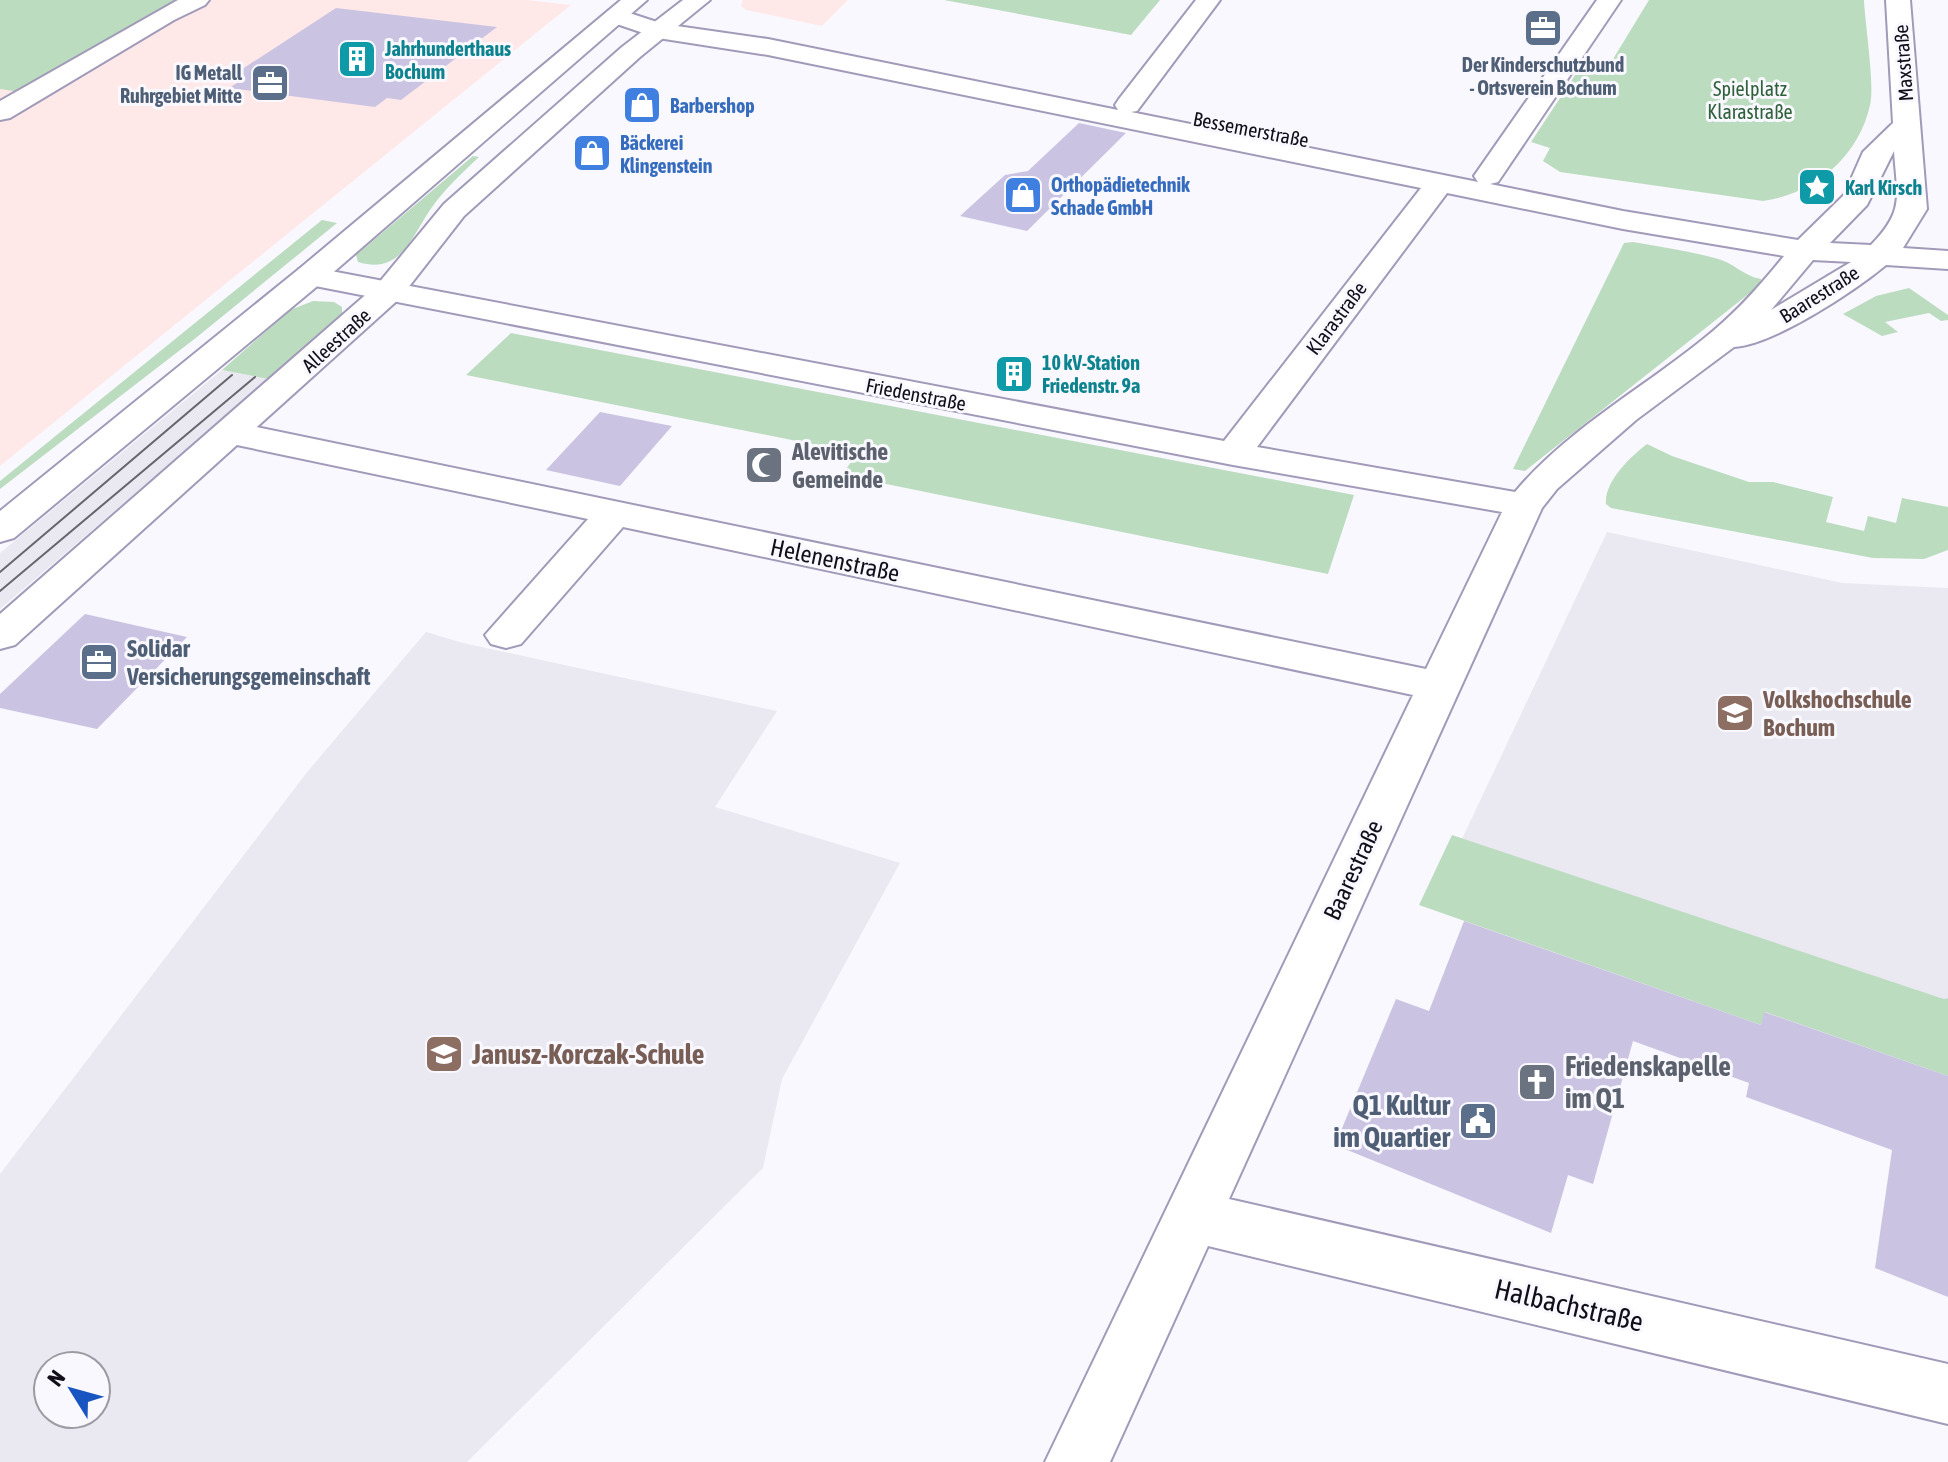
<svg xmlns="http://www.w3.org/2000/svg" width="1948" height="1462" font-family="'Asap Condensed',sans-serif">
	<style>
		.commercial { fill: #ffe9e8 }
		.built { fill: #eae8f0; fill-rule: evenodd }
		.green { fill: #bcdcc0 }
		.building { fill: #cac3e2 }
		.lines { fill: none; stroke-linecap: round; stroke-linejoin: round }
		.minor-casing { stroke: #a19ab8; stroke-width: 4 }
		.major-casing { stroke: #a19ab8; stroke-width: 4 }
		.minor { fill: #fff; fill-rule: evenodd }
		.major { fill: #fff; fill-rule: evenodd }
		.tram { stroke: #66646d; stroke-width: 2 }
		.labels { text-anchor: middle; dominant-baseline: central; stroke-width: 6; stroke-linejoin: round; paint-order: stroke }
		.far-culture-label { font-size: 20px; font-weight: bold; fill: #0d838f; stroke: #f9f8ff; text-anchor: start }
		.far-street-label { font-size: 20px; fill: #110e19; stroke: #f9f8ff }
		.far-service-label { font-size: 20px; font-weight: bold; fill: #4e5e75; stroke: #f9f8ff }
		.far-park-label { font-size: 20px; fill: #2e613a; stroke: #f9f8ff }
		.far-shop-label { font-size: 20px; font-weight: bold; fill: #366cbe; stroke: #f9f8ff; text-anchor: start }
		.worship-label { font-size: 24px; font-weight: bold; fill: #5b616d; stroke: #f9f8ff; text-anchor: start }
		.street-label { font-size: 24px; fill: #110e19; stroke: #f9f8ff }
		.service-label { font-size: 24px; font-weight: bold; fill: #4e5e75; stroke: #f9f8ff; text-anchor: start }
		.education-label { font-size: 24px; font-weight: bold; fill: #785e54; stroke: #f9f8ff; text-anchor: start }
		.near-education-label { font-size: 28px; font-weight: bold; fill: #785e54; stroke: #f9f8ff; text-anchor: start }
		.near-worship-label { font-size: 28px; font-weight: bold; fill: #5b616d; stroke: #f9f8ff; text-anchor: start }
		.near-service-label { font-size: 28px; font-weight: bold; fill: #4e5e75; stroke: #f9f8ff; text-anchor: end }
		.near-street-label { font-size: 28px; fill: #110e19; stroke: #f9f8ff }
	</style>
	<rect width="100%" height="100%" fill="#f9f8ff"/>
	<path class="commercial" d="M182 0H527L571 5 0 466V89L19 92 162 8Z
		M743 0H848L822 26 746 10 741 6Z"/>
	<path class="built" d="M222 370 269 379 0 609V553Z
		M1607 532 1842 583 1948 588V998L1944 999 1462 839Z
		M426 632 463 643 777 711 715 807 900 863 782 1079 763 1168 467 1462H0V1174L308 771ZM48 1366H96V1414H48Z"/>
	<path class="green" d="M0 0H182L162 8 19 92 0 89Z
		M944 0H1160L1131 35Z
		M1649 0H1864C1865 24 1875 85 1870 105 1859 156 1815 194 1763 201L1560 172 1543 161 1550 148 1531 142 1585 60 1610 64Z
		M473 156 479 157C463 172 448 186 435 203 413 231 404 276 358 262L356 255Z
		M322 220 337 223 197 337 0 489V481Z
		M1633 242C1661 247 1689 251 1715 258 1733 262 1743 276 1761 279L1760 285 1525 471 1513 469 1624 243Z
		M1909 288 1948 315V320L1941 321 1929 313 1885 322 1898 332 1882 336 1843 314 1876 296Z
		M313 301 334 302 342 307V316L269 379 222 370 290 310Z
		M511 333 1354 495 1328 574 842 475 857 453 466 375Z
		M1647 444 1672 456 1749 482H1773L1833 497 1826 522 1864 531 1868 516 1896 523 1902 498 1948 507V550L1924 559 1873 558 1611 508 1606 504C1604 482 1630 457 1647 444Z
		M1452 835 1944 999 1948 998V1076L1765 1012 1761 1025 1419 905Z"/>
	<path class="building" d="M336 8 497 27 401 100 387 98 375 107 229 88 243 79 230 77Z
		M1079 123 1126 133 1027 231 960 216 1005 175 1028 171Z
		M600 412 672 426 620 486 546 470Z
		M85 614 187 637 97 729 0 708V694Z
		M1464 921 1761 1025 1764 1012 1948 1076V1297L1875 1268 1892 1150 1746 1097 1749 1083 1633 1041 1593 1184 1568 1175 1551 1233 1335 1145 1396 999 1429 1011Z"/>
	<g class="lines">
		<defs>
			<path id="minor" d="M178 0H209L205 5 174 20 10 118 0 120V101Z
				M1196 0H1220L1137 111 1131 112 1478 182 1474 176 1597 0H1621L1498 182 1490 184 1623 211 1798 240 1844 195 1863 152 1893 123 1886 0H1910L1927 209 1903 248 1948 251V269L1886 265C1855 291 1773 345 1734 347L1636 420 1557 489 1542 508 1229 1199 1948 1364V1424L1208 1246 1110 1462H1045L1413 695 623 527 521 644 506 648 491 644 485 635 588 519 232 444 219 441 214 433 219 425 232 422 1426 669 1502 512 1233 465 310 285 299 283 294 276 299 269 310 267 1224 441 1421 188 768 55 658 38 608 21 605 16 608 11 617 9 663 24 768 39 1118 110 1115 105 1119 99ZM1894 151C1897 197 1905 210 1871 245L1830 243 1867 205ZM1447 193 1623 229 1784 256C1760 286 1733 316 1702 340 1640 390 1567 430 1515 492L1257 447ZM1813 260 1851 262 1771 310Z"/>
			<path id="major" d="M621 0H647L321 283 14 538 0 542V511L299 269Z
				M683 0H710L640 57 464 216 400 298 15 645 0 649V614L378 284 444 204 622 47Z"/>
		</defs>
		<use href="#minor" class="minor-casing"/>
		<use href="#major" class="major-casing"/>
		<use href="#minor" class="minor"/>
		<use href="#major" class="major"/>
		<path class="tram" d="M0 572 232 375
			M0 591 255 377"/>
	</g>
	<defs>
		<symbol id="office-square" viewBox="-11 -11 22 22"><rect x="-9" y="-9" width="18" height="18" rx="4" fill="#5c6f8a" stroke="#f9f8ff"/><path d="M-6-3h4V-5.5h4V-3h4V5H-6ZM-1-4.5V-3h2v-1.5ZM-6 0V1H6V0Z" fill="#fff"/></symbol>
		<symbol id="building-square" viewBox="-11 -11 22 22"><rect x="-9" y="-9" width="18" height="18" rx="4" fill="#0f9aa8" stroke="#f9f8ff"/><path d="M-4-6H4V6H1V3H-1V6H-4ZM-2.5-4.3h1.7v1.8h-1.7ZM.8-4.3h1.7v1.8H.8ZM-2.5-1h1.7V.8h-1.7ZM.8-1h1.7V.8H.8Z" fill="#fff"/></symbol>
		<symbol id="shop-square" viewBox="-11 -11 22 22"><rect x="-9" y="-9" width="18" height="18" rx="4" fill="#3f7fe0" stroke="#f9f8ff"/><path d="M-5-2.5h2.3a2.7 3.5 0 0 1 5.4 0H5L5.5 6h-11ZM-1.5-2.5h3a1.5 2.3 0 0 0-3 0Z" fill="#fff"/></symbol>
		<symbol id="sight-square" viewBox="-11 -11 22 22"><rect x="-9" y="-9" width="18" height="18" rx="4" fill="#0f9aa8" stroke="#f9f8ff"/><path d="M0-6L1.8-2.2L6-1.7L2.9 1.2L3.7 5.4L0 3.3L-3.7 5.4L-2.9 1.2L-6-1.7L-1.8-2.2Z" fill="#fff"/></symbol>
		<symbol id="mosque-square" viewBox="-11 -11 22 22"><rect x="-9" y="-9" width="18" height="18" rx="4" fill="#6b7280" stroke="#f9f8ff"/><path d="M3.5-4.9A6 6 0 1 0 3.5 4.9A5 5 0 1 1 3.5-4.9Z" fill="#fff"/></symbol>
		<symbol id="university-square" viewBox="-11 -11 22 22"><rect x="-9" y="-9" width="18" height="18" rx="4" fill="#8d6e63" stroke="#f9f8ff"/><path d="M0-5L7-2L0 1L-7-2ZM-4 1L0 2.5L4 1V4Q0 6-4 4Z" fill="#fff"/></symbol>
		<symbol id="school-square" viewBox="-11 -11 22 22"><rect x="-9" y="-9" width="18" height="18" rx="4" fill="#8d6e63" stroke="#f9f8ff"/><path d="M0-5L7-2L0 1L-7-2ZM-4 1L0 2.5L4 1V4Q0 6-4 4Z" fill="#fff"/></symbol>
		<symbol id="church-square" viewBox="-11 -11 22 22"><rect x="-9" y="-9" width="18" height="18" rx="4" fill="#6b7280" stroke="#f9f8ff"/><path d="M-1.2-6h2.4v3.5h3.3v2.4h-3.3V6h-2.4V-.1h-3.3v-2.4h3.3Z" fill="#fff"/></symbol>
		<symbol id="civic-square" viewBox="-11 -11 22 22"><rect x="-9" y="-9" width="18" height="18" rx="4" fill="#5c6f8a" stroke="#f9f8ff"/><path d="M-.6-6.5H3V-4.5H.6V-3L4-1V1h2V6H-6V1h2V-1L-.6-3ZM-1.2 2.5V6h2.4V2.5Z" fill="#fff"/></symbol>
	</defs>
	<g fill-rule="evenodd">
		<use href="#office-square" x="1521" y="6" width="44" height="44"/>
		<use href="#building-square" x="335" y="37" width="44" height="44"/>
		<use href="#office-square" x="248" y="61" width="44" height="44"/>
		<use href="#shop-square" x="620" y="83" width="44" height="44"/>
		<use href="#shop-square" x="570" y="131" width="44" height="44"/>
		<use href="#sight-square" x="1795" y="165" width="44" height="44"/>
		<use href="#shop-square" x="1001" y="173" width="44" height="44"/>
		<use href="#building-square" x="992" y="352" width="44" height="44"/>
		<use href="#mosque-square" x="742" y="443" width="44" height="44"/>
		<use href="#office-square" x="77" y="640" width="44" height="44"/>
		<use href="#university-square" x="1713" y="691" width="44" height="44"/>
		<use href="#school-square" x="422" y="1032" width="44" height="44"/>
		<use href="#church-square" x="1515" y="1060" width="44" height="44"/>
		<use href="#civic-square" x="1456" y="1099" width="44" height="44"/>
	</g>
	<g class="labels">
		<g class="far-culture-label">
			<text x="385" y="48">Jahrhunderthaus<tspan x="385" dy="23">Bochum</tspan></text>
			<text x="1845" y="187">Karl Kirsch</text>
			<text x="1042" y="362">10 kV-Station<tspan x="1042" dy="23">Friedenstr. 9a</tspan></text>
		</g>
		<g class="far-street-label">
			<text transform="translate(1903 63) rotate(-94)">Maxstraße</text>
			<text transform="translate(1251 129) rotate(11)">Bessemerstraße</text>
			<text transform="translate(1819 294) rotate(-32)">Baarestraße</text>
			<text transform="translate(1336 318) rotate(-53)">Klarastraße</text>
			<text transform="translate(336 340) rotate(-42)">Alleestraße</text>
			<text transform="translate(916 394) rotate(11)">Friedenstraße</text>
		</g>
		<g class="far-service-label">
			<text x="1543" y="64">Der Kinderschutzbund<tspan x="1543" dy="23">- Ortsverein Bochum</tspan></text>
			<text x="242" y="72" text-anchor="end">IG Metall<tspan x="242" dy="23">Ruhrgebiet Mitte</tspan></text>
		</g>
		<g class="far-park-label">
			<text x="1750" y="88">Spielplatz<tspan x="1750" dy="23">Klarastraße</tspan></text>
		</g>
		<g class="far-shop-label">
			<text x="670" y="105">Barbershop</text>
			<text x="620" y="142">Bäckerei<tspan x="620" dy="23">Klingenstein</tspan></text>
			<text x="1051" y="184">Orthopädietechnik<tspan x="1051" dy="23">Schade GmbH</tspan></text>
		</g>
		<g class="worship-label">
			<text x="792" y="451">Alevitische<tspan x="792" dy="28">Gemeinde</tspan></text>
		</g>
		<g class="street-label">
			<text transform="translate(835 560) rotate(12)">Helenenstraße</text>
			<text transform="translate(1353 870) rotate(-65)">Baarestraße</text>
		</g>
		<g class="service-label">
			<text x="127" y="648">Solidar<tspan x="127" dy="28">Versicherungsgemeinschaft</tspan></text>
		</g>
		<g class="education-label">
			<text x="1763" y="699">Volkshochschule<tspan x="1763" dy="28">Bochum</tspan></text>
		</g>
		<g class="near-education-label">
			<text x="472" y="1054">Janusz-Korczak-Schule</text>
		</g>
		<g class="near-worship-label">
			<text x="1565" y="1066">Friedenskapelle<tspan x="1565" dy="32">im Q1</tspan></text>
		</g>
		<g class="near-service-label">
			<text x="1450" y="1105">Q1 Kultur<tspan x="1450" dy="32">im Quartier</tspan></text>
		</g>
		<g class="near-street-label">
			<text transform="translate(1569 1305) rotate(13)">Halbachstraße</text>
		</g>
	</g>
	<g transform="translate(72 1390) rotate(307)"><circle r="38" fill="#f9f8ff" stroke="#9c9aa3" stroke-width="2"/>
	<path d="M0-6L14 30L0 20L-14 30Z" fill="#1955c1"/>
	<text y="-12" font-size="22" font-weight="bold" text-anchor="middle" fill="#110e19">N</text>
	</g>
</svg>
